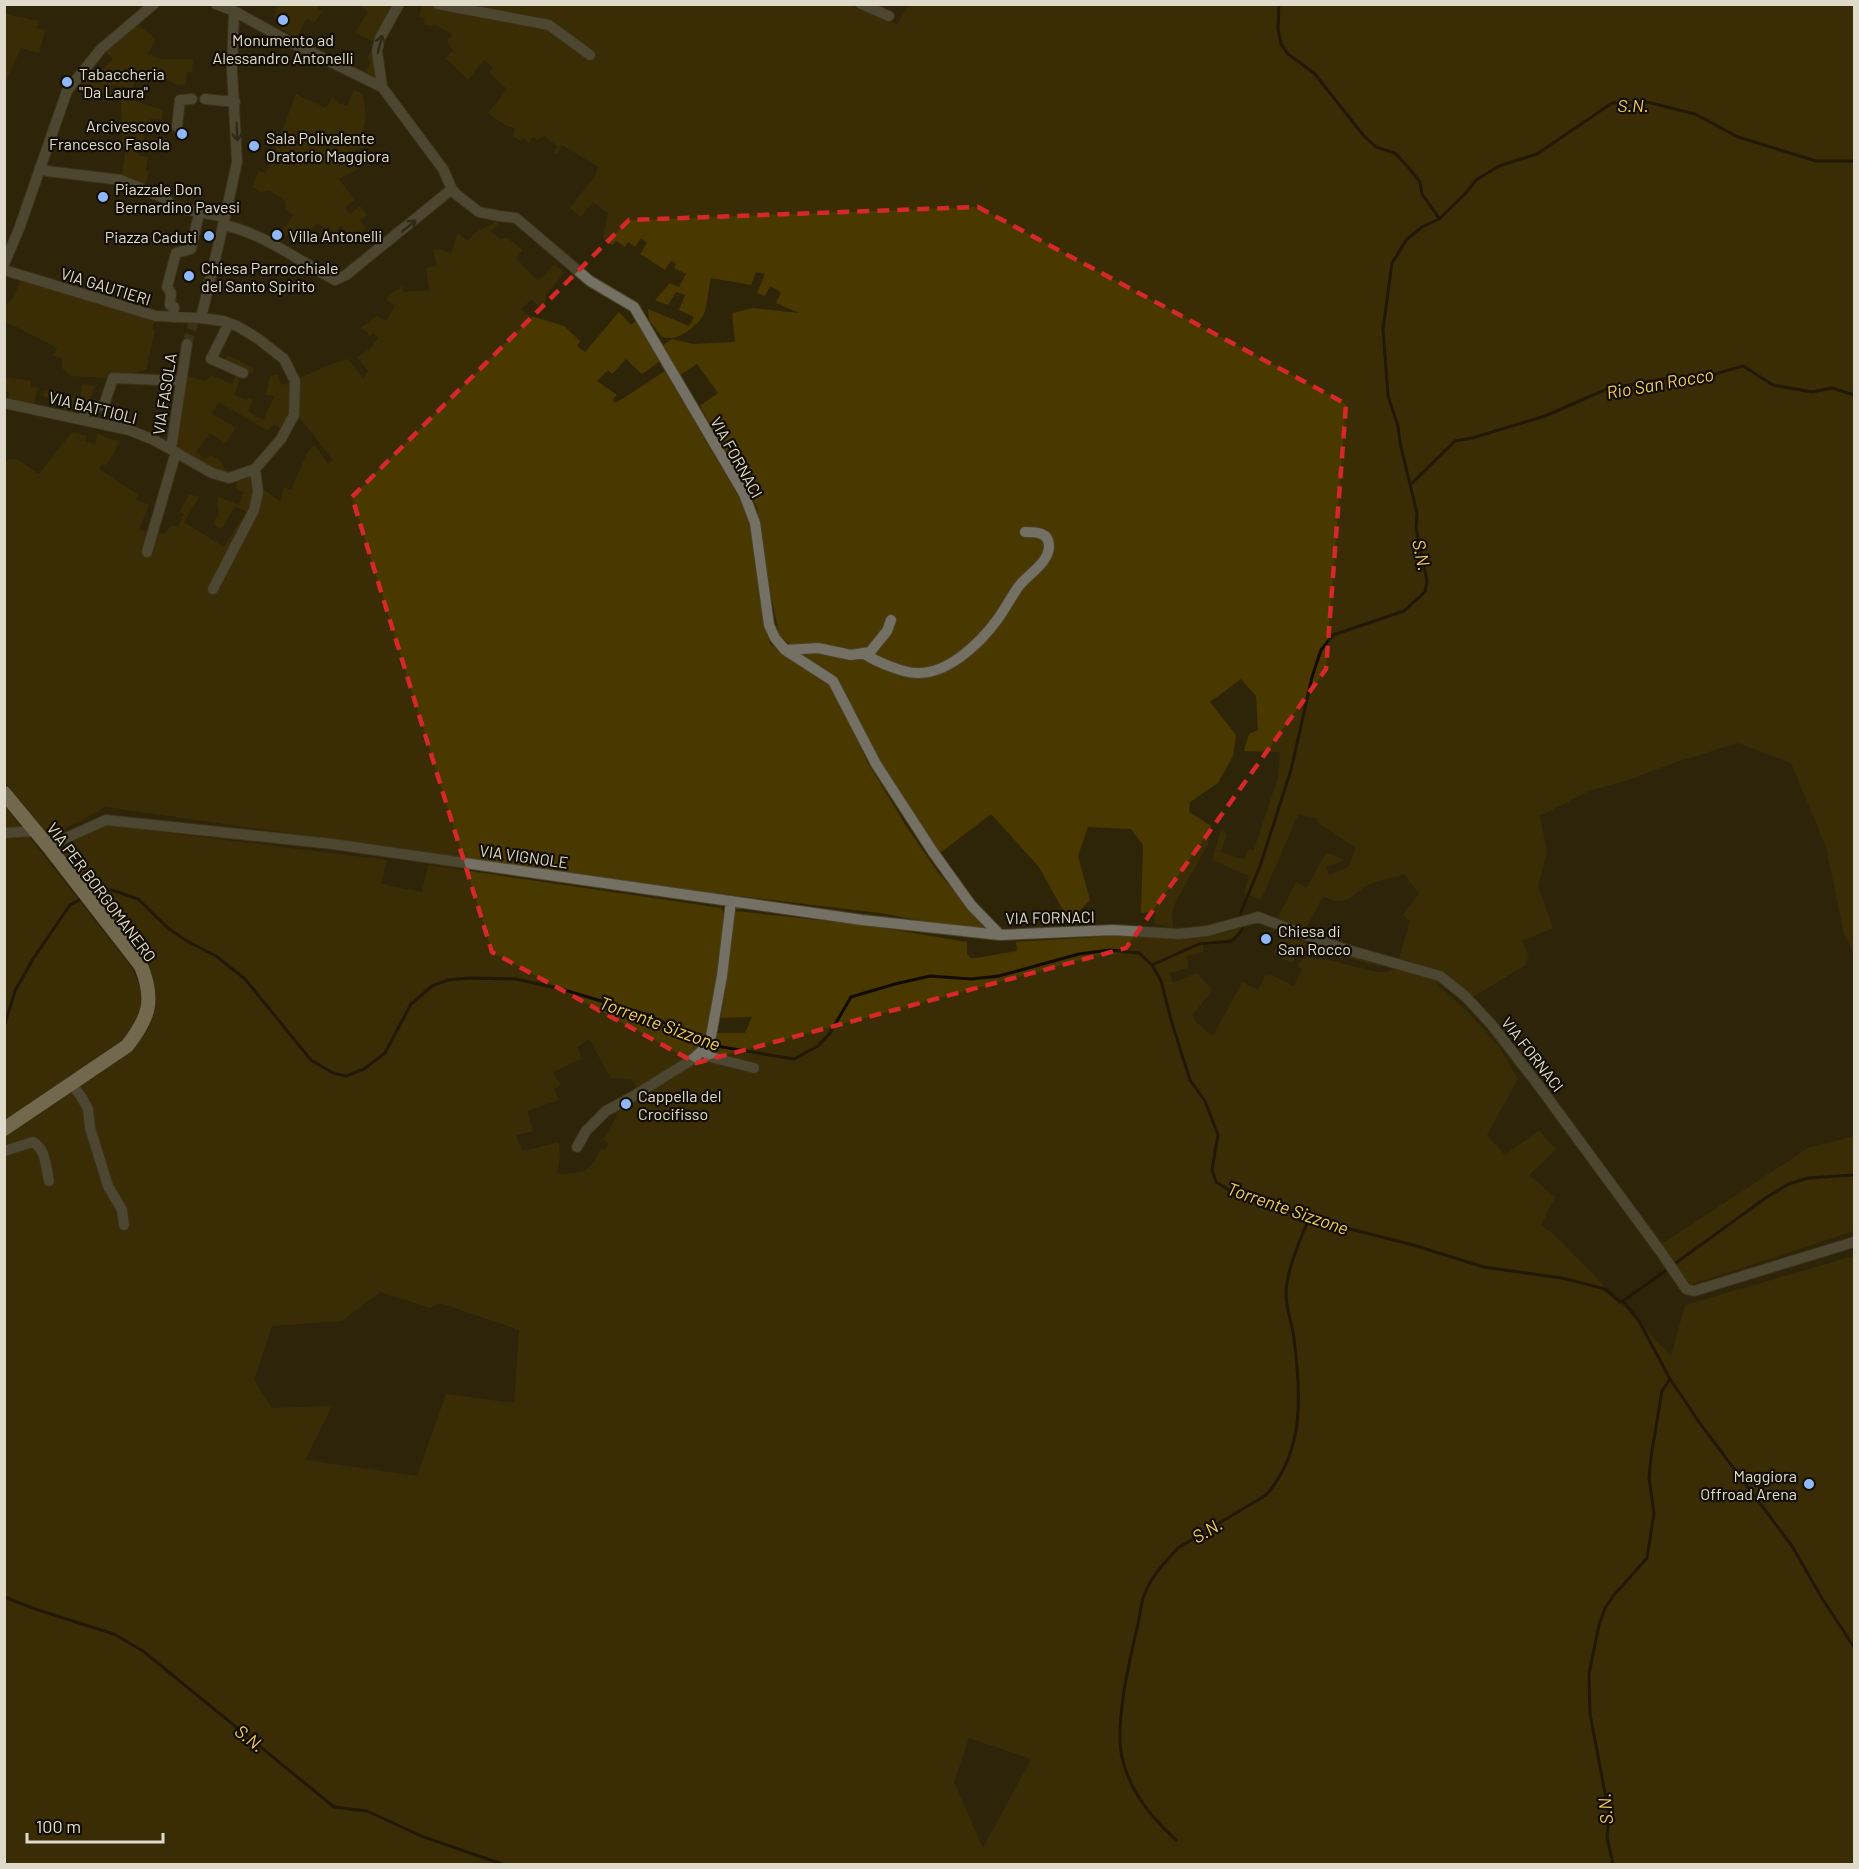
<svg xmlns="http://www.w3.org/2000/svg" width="1859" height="1869" font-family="Barlow,sans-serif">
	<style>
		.green { fill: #493800; fill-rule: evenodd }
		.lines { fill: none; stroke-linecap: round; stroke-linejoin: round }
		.stream { stroke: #140b00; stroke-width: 3 }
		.minor-tunnel { stroke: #494026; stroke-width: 10; stroke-dasharray: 10 5; stroke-linecap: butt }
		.minor-casing { stroke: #4a4228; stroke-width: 12 }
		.major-casing { stroke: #4a4228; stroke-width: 15 }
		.minor { stroke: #747063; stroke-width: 10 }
		.major { stroke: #c4baa0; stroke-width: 14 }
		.oneway { stroke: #343025 }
		.marked { fill: none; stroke: #d62828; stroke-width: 4.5; stroke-dasharray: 12 8; stroke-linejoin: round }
		.poi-dot { fill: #8fb8fd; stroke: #120e04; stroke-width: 2 }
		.labels { text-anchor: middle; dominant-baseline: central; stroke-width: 4.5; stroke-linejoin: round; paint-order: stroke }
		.poi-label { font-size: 16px; fill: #e0dacb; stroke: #120e04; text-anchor: start }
		.street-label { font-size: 16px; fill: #e0dacb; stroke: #120e04 }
		.water-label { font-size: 18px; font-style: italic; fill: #f3cb59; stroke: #120e04 }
	</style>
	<rect width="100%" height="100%" fill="#2e2509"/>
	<path class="green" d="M847 4 897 24 910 4 1854 5V953L1844 934 1826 847 1791 763 1738 743 1673 763 1632 779 1591 790 1540 816 1547 853 1538 886 1553 928 1522 941 1529 957 1524 966 1473 997 1449 977 1434 969 1399 958 1410 921 1403 915 1419 894 1404 874C1394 878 1381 879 1371 884 1349 893 1350 910 1323 896L1305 930 1278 917 1296 882 1307 888 1326 852 1345 860 1326 867 1329 875 1348 867 1356 848 1317 822V818L1298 815 1261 900 1244 893 1249 876 1212 860 1221 830 1227 834 1221 852 1244 860 1249 849 1254 850 1278 778 1280 752 1244 751 1249 734 1258 730 1256 696 1241 679 1210 702 1236 735 1233 756 1218 783 1190 802 1189 812 1211 826 1208 844 1176 901 1172 913 1173 927 1155 924V912L1141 913 1143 845 1131 829 1088 827 1078 856 1090 900 1069 921 1039 867 991 814 940 853 866 739 835 678 805 660 779 634 770 591 757 507 700 406 718 393 697 364 679 376 660 347 672 339 693 344 735 342 732 313 753 308 799 313 776 303 781 292 770 286 765 296 757 293 765 274 756 272 751 285 711 278C708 289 708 301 705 311 702 322 683 337 672 338 669 338 665 338 662 337L649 320 648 309 689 326 694 317 679 310 685 295 676 292 668 305 655 300 670 283 679 287 686 274 674 268 676 263 671 261 665 270 640 254 647 243 641 238 635 247 628 242 625 247 616 241 612 245 603 238 608 213 593 202 581 217 570 208 596 174 598 167 562 145 557 154 553 153 558 147 544 136 537 140 533 137 529 143 523 138 521 141 513 136 515 129 505 125 488 113 507 89 489 73 493 67 484 60 468 80 445 58 453 50 447 41 452 34 436 25 431 26 423 24 425 18 419 17 422 6 415 5Z
		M277 5H320L318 9 322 12 315 22 306 19 297 38 278 27 275 15Z
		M362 5H395L379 39 380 83 365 73 371 62 367 59 376 43 355 33 368 12 361 6Z
		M5 14 35 20 39 21 36 28 45 30 39 53 21 48 5 83Z
		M136 23 156 39 148 54 162 59H193L192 73 187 72 186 85 175 84 165 78 161 80 139 70 132 88 111 85V100L81 84 83 75 92 83 113 58 103 51Z
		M354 90 363 94 366 115 362 136 368 147 354 150 360 168 339 179 354 200 344 208 350 214 360 206 367 215 360 220 366 228 352 240 341 225 334 233 328 227 325 229 318 223 309 231 311 234 300 242 282 232 293 215 286 210 285 201 269 190 261 192 252 187 258 171 266 173 296 94 326 108 332 97 338 103 347 106Z
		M121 97 163 110 162 120 150 119V130H145L144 139H170V148H139V156L148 157 146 170 149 172 144 187 121 178 126 150 122 140Z
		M503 218 491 232 501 240 506 237 523 250 516 258 538 281 555 264 564 273 546 295 545 306 540 307 531 299 521 310 528 315 564 326 580 341 577 346 585 352 619 312 631 325 638 319 659 362 642 374 626 359 612 374 608 370 597 381 617 395 612 400 616 403 665 371 745 508 754 546 763 617 770 644 831 685 868 763 906 826 938 872 986 930 977 931 880 913 705 892 105 807 77 823 47 834 5 782 4 461H8L9 459H17L39 474 72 432 87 436 85 441 95 444 98 433 106 438 120 441 108 463 106 465 102 464 99 469 138 495 136 499 149 505 139 530C148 533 156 531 165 534L171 525 178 527 184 514 180 512 189 494 199 497 184 522 224 547 246 512 235 506 221 529 213 524 219 514 217 504 219 497 239 505 244 492 237 490 236 482 253 473 260 487 280 501 284 487 291 490 307 453 314 445 328 463 333 460 296 413V380L326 366 348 359 363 378 368 371 358 357 370 349 378 338 373 333 369 337 368 333 361 328 376 316 386 321 395 306 386 300 390 294 403 286V292L429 290 426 268 437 266 433 250 438 249 451 253 458 233 468 241 475 233Z
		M21 279 155 318 152 329 155 330 146 370 139 371 138 386 133 385 132 382 109 378 70 376 62 368V358L53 356 57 348 5 321V306L14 297Z
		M228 355 254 368 252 373 246 372 240 376 235 395 247 400 248 397 253 400 248 411 254 415V417L264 419 274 396 266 395 270 376 278 374 281 385 291 382 292 414 284 429 273 424 268 431 219 402 212 414 235 427 234 430 226 444 210 433 196 452 206 459 211 455 220 461 229 475 214 472 172 448 184 375 206 381 210 375 232 384 239 370 224 361Z
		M4 377 31 381V387L37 388 34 407 7 401 10 393 5 392Z
		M82 384 94 386 85 418 62 413 66 400 43 396 45 390 56 391 57 394 80 398Z
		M4 805 132 968 144 996 137 1023 122 1043 4 1121Z
		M107 825 387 860 381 884 422 892 428 865 721 908 725 917 721 944 710 1020 700 1047 665 1075 638 1090 631 1079 611 1078 589 1039 578 1047 581 1059 553 1072 561 1085 554 1089 559 1100 527 1111 533 1131 516 1135 523 1151 559 1142 560 1158 557 1174C583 1173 590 1173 601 1149L606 1150 609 1143 603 1140 617 1116 613 1108 648 1093 699 1058 711 1047 716 1033H745L752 1017 721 1018C727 982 729 947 735 911L865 925 967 942V954L971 958H976L1017 951 1016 942 1112 936 1193 939 1212 936 1241 928 1238 935C1224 943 1219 945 1203 945V952L1187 956 1188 968 1169 973 1173 983 1197 973 1212 990 1193 1015 1196 1022 1213 1036 1242 982 1258 990 1265 976 1271 975 1294 986 1302 969 1298 966 1299 962 1306 957 1334 961 1376 972H1387L1397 968 1419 972 1438 980 1437 984 1471 1015 1498 1045 1518 1079 1487 1135 1505 1155 1539 1130 1556 1150 1529 1175 1555 1197 1541 1225 1558 1238 1671 1356 1685 1305 1854 1256V1864H5L4 1133C35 1112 66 1094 97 1073 114 1062 135 1050 146 1032 158 1014 153 985 145 966L100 907 60 861 66 844ZM380 1292 430 1308 440 1303 519 1330 514 1403 446 1394 417 1476 305 1460 332 1406 272 1408 254 1380 272 1326 342 1321ZM969 1738 1031 1759 983 1848 954 1782Z
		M1282 935 1380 964V967L1336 954 1334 957 1299 949 1292 963 1279 957 1280 954 1274 952Z
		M1854 1136V1231L1690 1285 1662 1244 1808 1148Z"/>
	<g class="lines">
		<path class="stream" d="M1279 4 1278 29 1281 44 1288 54 1314 73 1364 136 1376 147 1395 153 1408 167 1420 182 1422 194 1439 218
			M1410 485 1455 441 1472 438 1545 416 1607 389 1662 379 1715 374 1743 366 1773 385 1812 392 1832 388 1854 395
			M91 894 95 891 112 890 138 899 168 928 185 940 216 956 245 979 311 1060 333 1073 346 1076 364 1069 385 1053 411 1004 432 986 448 980 468 978 516 979 561 989 648 1015 704 1042
			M1241 919V912L1260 866 1291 770 1312 677 1321 650 1333 635 1404 611 1425 592 1427 581 1416 528 1417 513 1400 443 1398 426 1388 396 1383 329 1392 263 1407 239 1422 227 1439 219 1465 194 1476 180 1499 166 1537 154 1612 103 1647 102 1695 114 1738 137 1816 161H1854
			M1152 965 1199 944 1232 941 1242 930V925
			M4 1027 15 991 33 959 70 905 83 898
			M710 1045 794 1059 818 1046 830 1033 851 997 895 984 930 976 971 979 999 976 1079 954 1110 950 1139 953 1152 965 1161 981 1172 1023 1190 1080 1205 1101 1218 1135 1212 1170 1216 1182 1232 1192 1307 1218 1413 1245 1484 1267 1562 1278 1605 1289 1620 1302 1623 1301 1639 1321 1670 1379 1699 1422 1792 1546 1823 1600 1854 1647
			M1673 1265 1767 1197 1789 1184 1808 1178 1854 1175
			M1623 1301 1668 1269
			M4 1597 38 1610 114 1634 143 1651 334 1807 367 1811 421 1836 502 1864
			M1176 1840C1152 1818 1131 1793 1123 1761 1113 1728 1130 1658 1138 1624 1140 1614 1141 1602 1145 1593 1151 1577 1166 1561 1178 1548L1266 1495C1305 1451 1301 1394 1294 1338 1292 1323 1286 1309 1286 1293 1286 1271 1300 1239 1309 1219
			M1613 1864 1607 1838 1609 1814 1590 1714 1589 1674 1599 1625 1605 1608 1614 1595 1647 1558 1654 1513 1649 1478 1651 1457 1662 1391 1670 1379"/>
		<path class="minor-tunnel" d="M187 344 195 318"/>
		<defs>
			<path id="minor" d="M216 4 234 11 292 43 382 87 443 169 452 189 457 195 479 212 499 216 516 218 590 281 634 307 744 494 755 523 769 625 775 638 785 650 833 681 876 764 933 852 971 905 1000 935
				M438 4 549 25 590 55
				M861 4 889 16
				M382 87 377 51 380 38 399 4
				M205 99 235 102
				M177 127 180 100 192 99
				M225 217 237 162 232 69 234 11
				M223 225C262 232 300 262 335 280L346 275 452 189
				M4 264 19 229 67 91 101 49 154 4
				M4 270 156 316 201 318
				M173 317 174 307 170 305 171 293 167 287 176 253 191 249 199 214
				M229 323 211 359 243 373
				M4 403 129 430 154 440 212 473 229 478 255 469 281 439 294 415 295 381 284 359 257 338 237 326 223 321 201 318 225 217 173 207 166 199 121 180 47 171 40 167
				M83 419 87 406 94 408 104 405 113 378 181 381
				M171 449 187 344
				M147 552 176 452
				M213 589 254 510 258 492 255 469
				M785 650 818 648 851 655 870 652 887 631 891 620
				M863 653C875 661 904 674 919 673 949 673 980 643 997 620 1005 609 1011 597 1019 586 1028 574 1049 563 1049 546 1049 532 1036 532 1025 532
				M4 833 36 831
				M48 846 106 820 333 844 862 920 1000 935 1113 930 1179 934 1207 931 1258 917 1341 948 1440 976 1465 996 1491 1024 1536 1082 1661 1252 1686 1289 1694 1291 1854 1242
				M703 1050 710 1057 754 1068
				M71 1083 82 1098 88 1109 90 1128 108 1186 122 1210 124 1225
				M577 1147 586 1131 606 1111 632 1097 693 1059 705 1048 711 1036 722 976 731 901
				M4 1151 33 1142C46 1149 46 1168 49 1181"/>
			<path id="major" d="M4 793 48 846 141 966C155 1000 149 1018 127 1046L4 1129"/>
		</defs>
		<use href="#minor" class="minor-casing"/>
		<use href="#major" class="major-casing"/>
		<use href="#minor" class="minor"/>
		<use href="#major" class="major"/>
	</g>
	<defs><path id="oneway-shaft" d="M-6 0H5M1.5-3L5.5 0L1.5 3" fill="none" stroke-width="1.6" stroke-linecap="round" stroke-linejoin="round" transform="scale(1.5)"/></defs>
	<g class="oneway">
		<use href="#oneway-shaft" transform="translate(380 44) rotate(-76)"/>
		<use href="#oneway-shaft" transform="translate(237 132) rotate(88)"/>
		<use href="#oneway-shaft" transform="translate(409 226) rotate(-39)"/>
	</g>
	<path d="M0 0H1859V1869H0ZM978 207 1346 404 1326 669 1126 948 696 1063 492 952 352 497 629 220Z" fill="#2e2509" fill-opacity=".55" fill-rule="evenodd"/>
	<path class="marked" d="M978 207 1346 404 1326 669 1126 948 696 1063 492 952 352 497 629 220Z"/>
	<g class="poi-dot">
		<circle cx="283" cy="20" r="6"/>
		<circle cx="67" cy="82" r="6"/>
		<circle cx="182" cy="134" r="6"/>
		<circle cx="254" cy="146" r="6"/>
		<circle cx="103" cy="197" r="6"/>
		<circle cx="277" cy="235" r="6"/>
		<circle cx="209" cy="236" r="6"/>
		<circle cx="189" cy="276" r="6"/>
		<circle cx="1266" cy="939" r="6"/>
		<circle cx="626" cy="1104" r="6"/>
		<circle cx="1809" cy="1484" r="6"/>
	</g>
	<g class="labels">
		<g class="poi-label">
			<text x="283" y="39" text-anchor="middle">Monumento ad<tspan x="283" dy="18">Alessandro Antonelli</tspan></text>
			<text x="79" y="73">Tabaccheria<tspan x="79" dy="18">"Da Laura"</tspan></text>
			<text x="170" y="125" text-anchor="end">Arcivescovo<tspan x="170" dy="18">Francesco Fasola</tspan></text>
			<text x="266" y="137">Sala Polivalente<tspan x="266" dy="18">Oratorio Maggiora</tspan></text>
			<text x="115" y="188">Piazzale Don<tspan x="115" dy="18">Bernardino Pavesi</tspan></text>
			<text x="289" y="235">Villa Antonelli</text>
			<text x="197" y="236" text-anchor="end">Piazza Caduti</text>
			<text x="201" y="267">Chiesa Parrocchiale<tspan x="201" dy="18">del Santo Spirito</tspan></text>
			<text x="1278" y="930">Chiesa di<tspan x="1278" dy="18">San Rocco</tspan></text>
			<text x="638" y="1095">Cappella del<tspan x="638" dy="18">Crocifisso</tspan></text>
			<text x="1797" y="1475" text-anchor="end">Maggiora<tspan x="1797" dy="18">Offroad Arena</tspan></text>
		</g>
		<g class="street-label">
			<text transform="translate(106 286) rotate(17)">VIA GAUTIERI</text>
			<text transform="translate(164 394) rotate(-81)">VIA FASOLA</text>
			<text transform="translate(93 407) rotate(14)">VIA BATTIOLI</text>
			<text transform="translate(737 457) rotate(61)">VIA FORNACI</text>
			<text transform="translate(524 856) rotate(8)">VIA VIGNOLE</text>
			<text transform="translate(102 892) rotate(53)">VIA PER BORGOMANERO</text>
			<text transform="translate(1050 917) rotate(-1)">VIA FORNACI</text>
			<text transform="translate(1533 1054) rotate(52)">VIA FORNACI</text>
		</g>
		<g class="water-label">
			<text x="1633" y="105">S.N.</text>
			<text transform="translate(1660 383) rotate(-10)">Rio San Rocco</text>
			<text transform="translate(1422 555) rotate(78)">S.N.</text>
			<text transform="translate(660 1023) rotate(20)">Torrente Sizzone</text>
			<text transform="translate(1288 1208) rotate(19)">Torrente Sizzone</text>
			<text transform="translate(1207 1530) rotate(-31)">S.N.</text>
			<text transform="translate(250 1738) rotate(39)">S.N.</text>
			<text transform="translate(1605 1809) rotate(-95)">S.N.</text>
		</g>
	</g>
	<rect width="1859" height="1869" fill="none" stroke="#e0dacb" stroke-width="12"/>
	<path d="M27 1833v9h136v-9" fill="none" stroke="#e0dacb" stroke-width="3"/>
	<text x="36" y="1833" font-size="18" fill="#e0dacb" stroke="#120e04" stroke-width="4.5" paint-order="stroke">100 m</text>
</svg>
